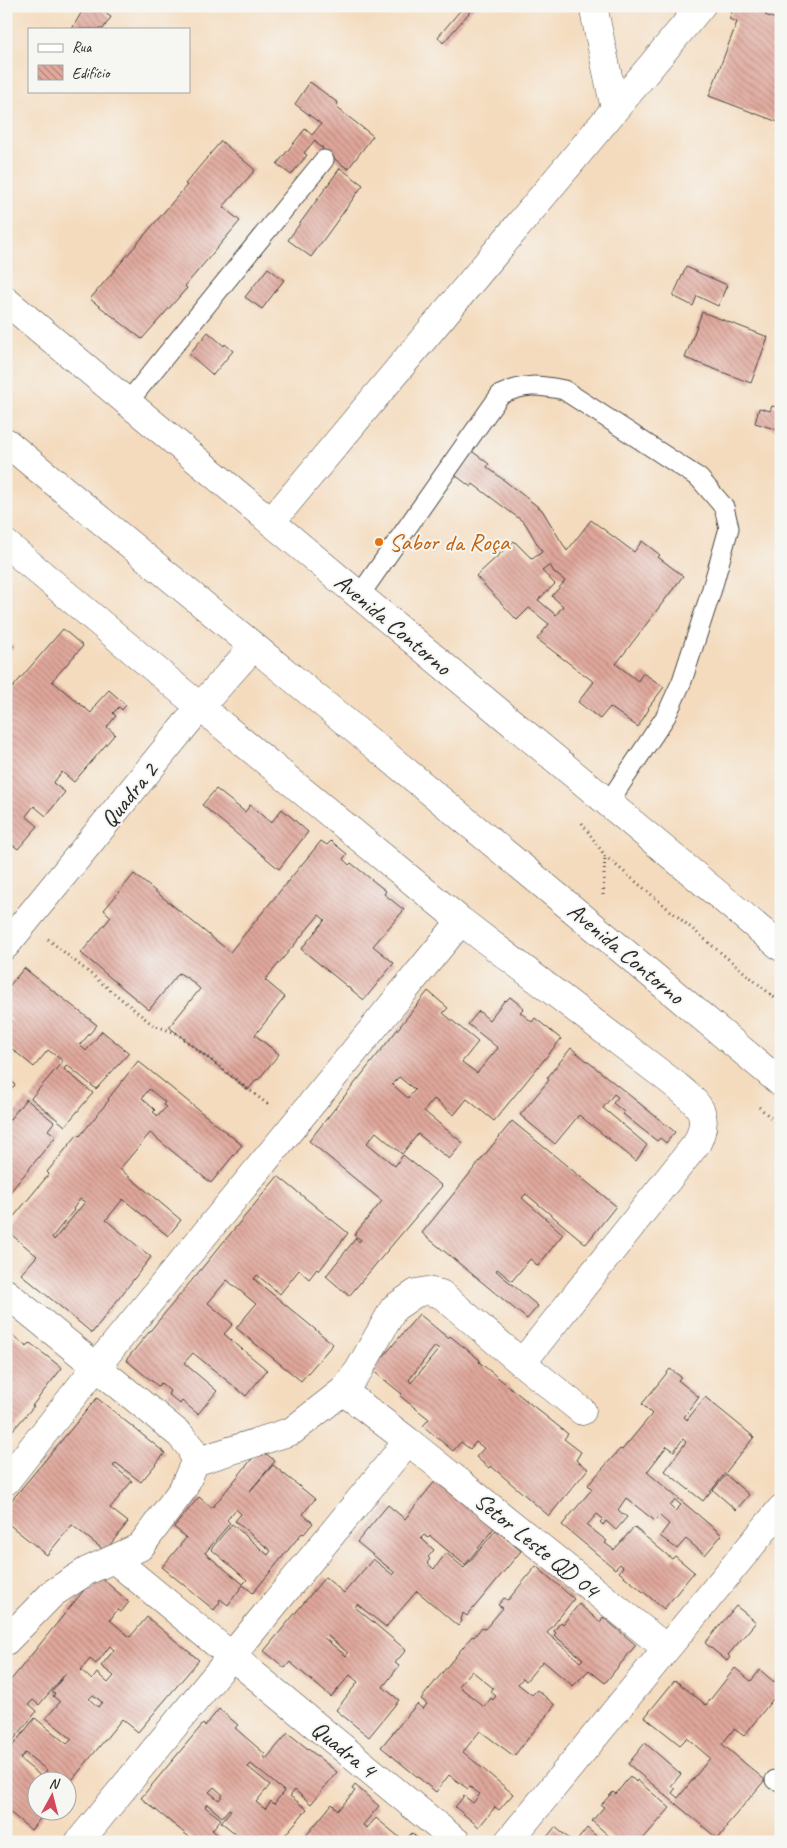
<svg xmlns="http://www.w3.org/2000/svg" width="787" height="1848" font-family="Caveat,sans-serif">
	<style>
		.building { fill: url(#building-back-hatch); fill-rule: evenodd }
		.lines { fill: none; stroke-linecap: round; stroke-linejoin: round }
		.service-casing { stroke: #494541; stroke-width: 21 }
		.minor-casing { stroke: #494541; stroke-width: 29 }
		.secondary-casing { stroke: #494541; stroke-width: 29 }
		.path { stroke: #494541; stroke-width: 3; stroke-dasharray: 1 4; stroke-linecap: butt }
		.service { stroke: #fff; stroke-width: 19 }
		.minor { stroke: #fff; stroke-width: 28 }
		.secondary { stroke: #fff; stroke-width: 28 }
		.food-dot { fill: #e8710a; stroke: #f6f6f2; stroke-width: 2 }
		.labels { text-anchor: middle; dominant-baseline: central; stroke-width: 4; stroke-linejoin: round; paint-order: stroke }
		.food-label { font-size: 24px; fill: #c56008; stroke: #f6f6f2; text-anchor: start }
		.street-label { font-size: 24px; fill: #2b2b2b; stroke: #f6f6f2 }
	</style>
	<defs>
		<pattern id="building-back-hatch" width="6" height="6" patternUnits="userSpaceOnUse" patternTransform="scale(1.25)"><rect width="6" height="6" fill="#e0a79b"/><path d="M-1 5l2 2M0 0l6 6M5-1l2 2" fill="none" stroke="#b6887f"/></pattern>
	</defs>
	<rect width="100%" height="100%" fill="#f6f6f2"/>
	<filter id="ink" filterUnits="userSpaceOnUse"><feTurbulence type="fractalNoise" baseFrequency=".02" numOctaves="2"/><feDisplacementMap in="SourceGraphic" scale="10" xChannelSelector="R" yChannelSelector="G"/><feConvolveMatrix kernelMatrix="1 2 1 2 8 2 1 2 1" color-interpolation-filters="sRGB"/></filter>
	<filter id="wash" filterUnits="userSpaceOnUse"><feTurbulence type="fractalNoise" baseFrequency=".0096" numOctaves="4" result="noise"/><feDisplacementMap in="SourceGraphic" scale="20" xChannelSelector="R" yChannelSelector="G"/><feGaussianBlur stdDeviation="1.12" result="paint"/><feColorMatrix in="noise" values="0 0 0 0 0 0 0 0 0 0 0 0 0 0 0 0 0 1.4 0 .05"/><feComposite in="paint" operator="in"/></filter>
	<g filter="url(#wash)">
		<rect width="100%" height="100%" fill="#f4dbbe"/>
		<g id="blocks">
			<path class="building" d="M85 6H94L111 17 103 29H72Z
				M464 6H475L443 43 438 37Z
				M734 6H769L765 15 781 21V115L778 122 709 96 737 22 729 19Z
				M310 82 338 103 336 107 373 136 348 169 322 149 323 147H320L315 140 304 153 307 155 291 175 277 164 305 129 312 135 321 124 295 104Z
				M221 141 255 170 223 207 240 221 185 286 187 288 142 339 90 299 187 185 185 184Z
				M340 168 363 185 311 257 288 240Z
				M686 267 727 285 718 306 697 296 693 306 673 296Z
				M268 268 284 280 262 309 245 297Z
				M702 312 768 337 751 383 685 358Z
				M208 332 224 346 225 344 233 351 213 375 189 354Z
				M772 406 781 408V431L755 423 759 408 770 411Z
				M465 446 489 464 487 467 542 510 567 551 591 520 634 552 642 541 660 555 658 557 683 576 616 664 638 681 643 673 664 687 648 708 649 709 638 727 610 707 600 719 578 702 594 682 537 639 549 624 529 608 517 620 476 576 514 541 532 559 542 552 525 523 473 484 471 487 447 469ZM550 565 554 572 565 581 552 596 563 606 556 615 538 600 555 584 542 571Z
				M63 629 83 646 52 681 91 713 96 706 95 705 109 690 126 705 122 710 119 707 113 713 116 716 107 727 115 734 74 782 62 772 53 783 65 792 46 816 34 806 26 816 38 826 18 849 6 840V695Z
				M6 640 14 646 6 657Z
				M216 789 245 812 250 805 271 823 282 809 308 832 279 869 202 805Z
				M321 841 327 845 331 841 347 854 343 859 349 865 351 863 386 891 384 894 404 910 373 946 394 963 364 1000 301 949 325 920 319 915 265 980 285 997 255 1035 279 1054 258 1080 257 1079 248 1090 169 1027 200 989 189 979 179 973 149 1010 81 953 111 917 104 910 134 874 230 952Z
				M24 968 97 1025 80 1045 86 1051 102 1031 129 1053 96 1089 67 1065 64 1069 93 1093 65 1126 31 1098 63 1061 48 1050 34 1067 6 1044V1028L12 1020 6 1015V990Z
				M428 991 448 1008 443 1013 478 1042 462 1062 477 1073 498 1048 468 1024 479 1011 489 1020 505 1000 506 1001 510 997 524 1008 520 1012 532 1022 535 1018 561 1039 494 1121 467 1099 454 1115 434 1099 424 1111 463 1143 449 1159 418 1134 402 1154 376 1132 367 1143 395 1166 403 1155 442 1186 349 1296 326 1276 356 1238 359 1242 361 1240 354 1235 382 1201 309 1141ZM399 1077 415 1090 408 1098 392 1084Z
				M571 1048 675 1132 666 1143 660 1138 657 1141 623 1114 624 1112 613 1103 618 1097 614 1094 603 1108 647 1145 636 1161 579 1115 555 1144 520 1115 549 1080 547 1078Z
				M138 1061 242 1145 211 1183 150 1133 120 1169 181 1220 168 1236 123 1199 106 1220 151 1257 92 1333 21 1274 37 1256 6 1230V1226L49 1174 47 1172 78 1134 80 1136 109 1100 108 1099ZM149 1089 165 1102 163 1105 166 1107 158 1116 153 1112 155 1110 142 1098ZM80 1199 85 1202 54 1240 52 1237 74 1210 73 1209Z
				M6 1077 15 1085 6 1095Z
				M26 1099 54 1122 48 1130 56 1136 6 1197V1124Z
				M512 1121 616 1206 586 1244 526 1194 522 1198 563 1234 538 1266 530 1259 512 1281 497 1269 496 1271 538 1306 527 1319 422 1233Z
				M278 1176 348 1233 319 1271 317 1269 309 1279 299 1270 280 1294 257 1275 254 1279 333 1344 301 1381 236 1328 256 1304 227 1280 208 1303 233 1324 224 1334 267 1370 246 1396 193 1353 184 1363 217 1391 198 1414 182 1401 180 1404 168 1394 170 1391 161 1383 158 1386 126 1360Z
				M419 1314 448 1338 450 1336 480 1360 479 1362 507 1385 568 1434 564 1439 581 1452 576 1460 588 1469 549 1516 491 1466 489 1468 476 1457 484 1448 476 1442 470 1449 461 1442 453 1451 423 1426 429 1419 400 1396 402 1394 372 1370ZM435 1346 439 1349 411 1383 409 1380Z
				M6 1323 11 1326 7 1331 27 1347 30 1343 62 1368 32 1406H34L6 1438Z
				M670 1369 681 1377 678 1380 699 1397 684 1417 687 1420 705 1397 754 1437 703 1501 665 1471 686 1442 683 1439 674 1451 667 1446 647 1472 722 1535 705 1555 686 1539 677 1549 660 1536 669 1524 660 1516 655 1521 626 1498 618 1510 627 1517 616 1530 606 1521 603 1525 600 1522 603 1519 597 1514 587 1525 607 1541 605 1543 614 1550 634 1527 672 1559 675 1556 694 1572 664 1609 619 1572 623 1567 620 1564 615 1569 562 1525 592 1489 588 1485 620 1449 622 1450 652 1414 642 1404ZM675 1500 681 1505 675 1511 670 1506Z
				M97 1398 165 1453 141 1482 116 1463 113 1466 132 1481 110 1508 128 1522 105 1551 72 1525 47 1555 6 1522V1507Z
				M260 1449 275 1461 250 1491 273 1465 315 1499 303 1514 313 1523 304 1534 302 1533 253 1593 243 1585 228 1605 220 1599 219 1601 220 1602 214 1610 162 1567 186 1538 174 1527 199 1497 212 1508ZM236 1509 241 1514 235 1521 271 1551 268 1555 232 1524 211 1549 247 1580 243 1584 205 1553 230 1523 227 1520Z
				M726 1475 749 1495 736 1510 713 1490Z
				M435 1481 494 1528 465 1565 430 1536 428 1538 424 1535 421 1538 434 1550 428 1557 430 1559 427 1563 434 1569 446 1553 464 1568 496 1530 521 1551 467 1616 463 1613 461 1620 462 1621 458 1626 417 1591 386 1627 357 1604 355 1607 406 1650 395 1663 399 1666 383 1687 399 1700 369 1737 336 1710 358 1682 350 1675 331 1697 290 1662 285 1668 264 1651 325 1577 344 1593 373 1559 393 1575 395 1573 357 1542 388 1505 405 1519ZM327 1635 348 1653 346 1656 324 1638Z
				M536 1566 574 1599 547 1633 580 1662 583 1659 554 1635 556 1633 554 1631 561 1622 563 1624 579 1604 600 1622 603 1617 636 1645 605 1683 589 1670 573 1686 543 1661 526 1681 523 1678 518 1684 532 1695 537 1690 555 1705 514 1756 480 1731 463 1752 513 1794 499 1810 495 1807 479 1827 455 1807 464 1796 473 1803 480 1794 470 1787 468 1789 449 1775 436 1792 381 1747 417 1704 423 1709 427 1704 421 1699 472 1636 474 1637 482 1627 485 1629 503 1608 498 1605 504 1598 508 1600ZM472 1671 493 1688 491 1692 496 1696 493 1700 491 1698 484 1707 459 1686Z
				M97 1574 129 1602 121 1612 117 1610 110 1620 130 1637 147 1617 199 1660 138 1732 122 1719 68 1785V1780H38V1810H47L31 1830 6 1809V1686ZM110 1646 114 1650 101 1666 114 1676 108 1683 97 1673 92 1680 81 1670 90 1659 96 1664ZM66 1673 52 1692 55 1694 53 1696 60 1702 46 1718 72 1739 67 1744 35 1718 9 1750 7 1748 37 1711 29 1704 33 1700 39 1705ZM93 1695 102 1702 98 1707 89 1699ZM25 1753 47 1770 42 1777 20 1759Z
				M736 1606 756 1622 728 1655 730 1657 727 1661 705 1643Z
				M735 1668 751 1681 760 1670 774 1682 781 1673V1705L773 1699 744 1736 734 1729 722 1744 765 1780 726 1826 727 1827 718 1839 628 1764 645 1743 681 1774 671 1786 675 1789 672 1793 678 1798 710 1758 687 1738 680 1745 645 1717 675 1680 706 1705Z
				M219 1709 238 1725 235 1728 265 1754 264 1756 266 1759 288 1733 337 1772 311 1804 295 1790 290 1796 307 1809 279 1842H238L241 1838 221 1822 231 1810 229 1809 222 1817 207 1804 205 1807 221 1819 212 1830 227 1842H191L193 1840 141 1798 203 1724 205 1726ZM251 1764 284 1791 274 1804 271 1801 265 1809 256 1802 270 1785 248 1767ZM214 1787 223 1795 219 1800 209 1792Z
				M630 1776 636 1782 637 1780 670 1808 642 1840 645 1842H616L592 1821 604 1807 601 1805 613 1792 616 1794Z
				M355 1785 379 1806 363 1825 367 1828 376 1818 404 1841 412 1833 422 1842H301L332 1804 338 1810 355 1791 352 1789Z
				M555 1827 572 1841 571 1842H543Z
				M587 1828 603 1842H576Z"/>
		</g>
	</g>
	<g filter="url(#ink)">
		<use href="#blocks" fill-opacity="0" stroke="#494541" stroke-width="1"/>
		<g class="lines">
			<defs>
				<path id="service" d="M128 402 324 160
					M359 596 500 395C525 383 538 385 564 390L699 478 724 507 729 528 711 592 682 681 666 716 608 803
					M775 1780 781 1781"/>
				<path id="minor" d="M593 6 615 109
					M271 522 701 6
					M6 544 200 707 461 921 677 1086C699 1105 711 1113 697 1143L522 1363 582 1411
					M6 945 200 707 253 647
					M6 1293 180 1435 191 1448 195 1462 183 1489 140 1547 87 1571 53 1593 6 1641
					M408 1441 666 1648
					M195 1462 292 1431 343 1391 359 1370 394 1308 416 1293 427 1291 441 1294 522 1363
					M6 1481 96 1367 461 921
					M115 1560 457 1842
					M79 1842 408 1441 343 1391
					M508 1842 781 1509"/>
				<path id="secondary" d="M6 301 781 947
					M6 442C264 656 525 867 781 1083"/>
			</defs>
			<use href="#service" class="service-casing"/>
			<use href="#minor" class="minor-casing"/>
			<use href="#secondary" class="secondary-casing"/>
			<path class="path" d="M582 823 605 856 781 1003
				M603 895 605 856
				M48 939 153 1025 176 1033 270 1106
				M759 1107 781 1127"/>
			<use href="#service" class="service"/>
			<use href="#minor" class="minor"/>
			<use href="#secondary" class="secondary"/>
		</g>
	</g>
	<circle class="food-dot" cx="379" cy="542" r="5"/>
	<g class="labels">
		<g class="food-label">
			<text x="389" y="542">Sabor da Roça</text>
		</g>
		<g class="street-label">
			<text transform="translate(393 624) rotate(40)">Avenida Contorno</text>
			<text transform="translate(129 795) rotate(-51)">Quadra 2</text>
			<text transform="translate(626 953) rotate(40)">Avenida Contorno</text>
			<text transform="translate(537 1545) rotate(39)">Setor Leste QD 04</text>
			<text transform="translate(344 1749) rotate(39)">Quadra 4</text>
		</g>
	</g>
	<rect width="787" height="1848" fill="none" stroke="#f6f6f2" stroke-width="25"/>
	<rect x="28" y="28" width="162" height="65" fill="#f6f6f2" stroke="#a5a5a2"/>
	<rect x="38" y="44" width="25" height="8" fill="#ffffff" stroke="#a5a5a2"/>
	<text x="72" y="52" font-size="15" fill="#2b2b2b">Rua</text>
	<rect x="38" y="65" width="25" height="15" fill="url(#building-back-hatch)" stroke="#a5a5a2"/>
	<text x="72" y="78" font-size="15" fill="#2b2b2b">Edifício</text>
	<g transform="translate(52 1796) rotate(7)"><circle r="24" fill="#f6f6f2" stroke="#a5a5a2"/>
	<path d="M0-4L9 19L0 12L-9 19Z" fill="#d1495b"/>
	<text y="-8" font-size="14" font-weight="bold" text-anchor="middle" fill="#2b2b2b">N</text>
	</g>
</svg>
